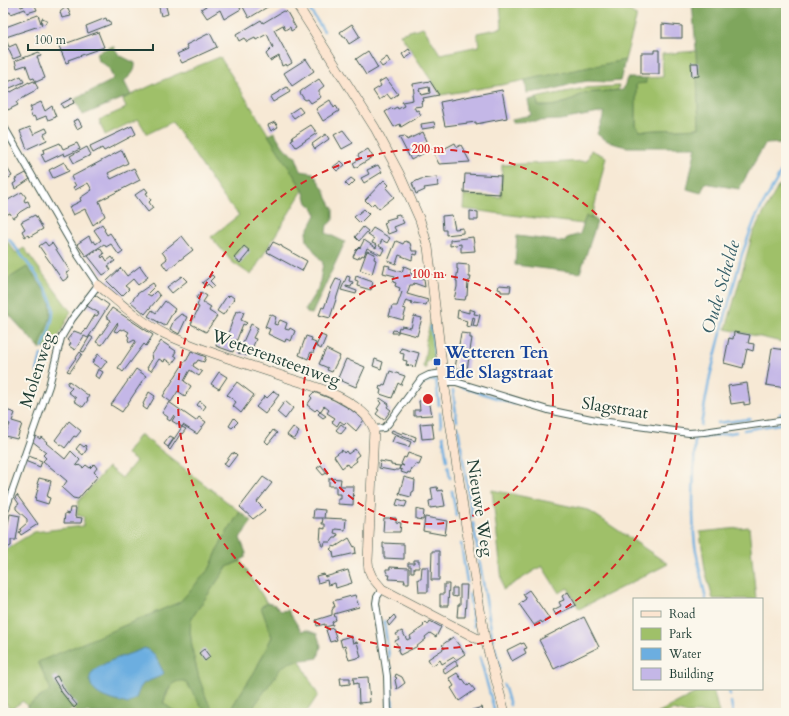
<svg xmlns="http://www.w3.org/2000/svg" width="789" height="716" font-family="Cardo,serif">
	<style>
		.green { fill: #9fc069; stroke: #5f7e4e }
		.forest { fill: #7fa65d; stroke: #4f7248 }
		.water { fill: #6caee0; stroke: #46768a }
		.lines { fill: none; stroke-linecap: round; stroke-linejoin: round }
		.stream { stroke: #6caee0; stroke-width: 2.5 }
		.building { fill: #c4b7e7; fill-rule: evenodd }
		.street-casing { stroke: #3f574c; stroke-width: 8 }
		.secondary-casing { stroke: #3f574c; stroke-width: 10 }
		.street { stroke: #fff; stroke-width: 6 }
		.secondary { stroke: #fce5d0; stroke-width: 9 }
		.ring { fill: none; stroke: #d62828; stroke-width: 2; stroke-dasharray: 7 5 }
		.transit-dot { fill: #1a4fb4; stroke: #fbf7ec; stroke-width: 1.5 }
		.labels { text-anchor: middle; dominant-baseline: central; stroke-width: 4; stroke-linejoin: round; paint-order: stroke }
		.transit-label { font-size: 17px; font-weight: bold; fill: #164399; stroke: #fbf7ec; text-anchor: start }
		.street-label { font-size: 17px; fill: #1f3d34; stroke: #fbf7ec }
		.water-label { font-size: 18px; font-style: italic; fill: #365f68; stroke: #fbf7ec }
		.centre { fill: #d62828; stroke: #fbf7ec; stroke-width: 2 }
		.ring-label { font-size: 12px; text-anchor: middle; font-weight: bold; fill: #d62828; stroke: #fbf7ec; stroke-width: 4; stroke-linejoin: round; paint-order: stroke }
	</style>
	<rect width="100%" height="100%" fill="#fbf7ec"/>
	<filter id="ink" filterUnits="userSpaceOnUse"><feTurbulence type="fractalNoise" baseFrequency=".025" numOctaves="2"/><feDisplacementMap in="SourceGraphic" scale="8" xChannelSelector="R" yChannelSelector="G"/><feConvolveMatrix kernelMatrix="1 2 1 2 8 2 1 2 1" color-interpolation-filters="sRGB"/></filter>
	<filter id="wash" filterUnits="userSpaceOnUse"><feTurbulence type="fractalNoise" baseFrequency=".012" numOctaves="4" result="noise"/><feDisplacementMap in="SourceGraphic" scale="16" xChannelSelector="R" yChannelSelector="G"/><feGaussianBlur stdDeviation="0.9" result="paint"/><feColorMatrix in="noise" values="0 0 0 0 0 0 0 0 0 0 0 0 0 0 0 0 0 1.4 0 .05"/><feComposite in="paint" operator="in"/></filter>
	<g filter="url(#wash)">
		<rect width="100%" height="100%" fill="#f7e9d5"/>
		<path class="green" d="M500 3H611L630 11 636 15V19L625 60 501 85 441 95 400 34 423 27 440 54 479 46 477 33 502 28Z
			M696 51 699 128 639 131 636 126V83H645L646 78 663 77 662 54Z
			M220 57 303 190 251 275 232 262 211 237 239 215 224 198 172 122 147 134 138 119 105 135 99 120 126 108 123 99 163 80Z
			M619 86 618 90 584 93 567 102 552 106H538L537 98 540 97 585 88Z
			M591 150 606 157 592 217 586 216 583 224 463 209 464 195 501 197 502 165 587 161Z
			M779 185 786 187V343L726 329 753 233Z
			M3 236 16 253 24 248 71 312C66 319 55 348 49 349 46 349 41 348 39 348L51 316 50 298 27 267 3 282Z
			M431 320 432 321 437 368 433 367 432 360 426 361V368H425L423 367 426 348 425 344Z
			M140 434 240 512 222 540 210 568 180 602 39 662 51 690 27 706 23 701 10 710 6 703 3 704V551L34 532 83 526 84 517 77 515 78 502 108 467 122 478 136 461 126 454Z
			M492 490 588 510 668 564 579 609 568 588 559 593 542 566 503 590Z
			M749 527 756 599H713L705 570 700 532Z
			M241 561 267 603 261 607 272 637 255 671 228 713H215L207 700 199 678 193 654 190 631 191 619 227 567Z
			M299 659 318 695 306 713H249L281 668 288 662Z
			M178 680 186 681 206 713H177L163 704 171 685Z
			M703 689H713L719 713H684L672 710 666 713H657Z"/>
		<path class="forest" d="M692 3H786V143L765 144 739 189 705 183 701 193 687 189 696 147H628C616 145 607 142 597 134L605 112 560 120 512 122V119L531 115 528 100 537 98 538 106H552L567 102 584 93 623 90 627 78H646V83L636 84V126L639 131 699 128 696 48Z
			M113 46 119 55 135 63C136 72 130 76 124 81L131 95 83 115 75 99 109 82 113 78C108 65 109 68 98 60L96 53Z
			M625 60 620 81 608 82 588 81 576 83 550 90 527 93 525 80Z
			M274 132C279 139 285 153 295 155L301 171 313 173 325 191 327 198 333 209V221L327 225 326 233 345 242 312 314 307 313 305 309 319 287 323 263 307 241 306 234 316 215 315 210 307 203 303 190 268 135Z
			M586 216 594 218 597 222 580 273 515 265 517 236 565 242 567 238 580 234Z
			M27 267 50 298 51 316 39 348 3 308V282Z
			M240 512 252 521 240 538 246 553 245 558 227 567 191 619 190 632 193 654 199 678 207 700 215 713H206L185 681C169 680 168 690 163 703L177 713H77L73 709 67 713H28L30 711 27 706 51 690 38 662 180 602 210 568 222 540Z
			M267 603 275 605 281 611 288 610 301 631 306 630 317 634 321 646 318 658C303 661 293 658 281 668L249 713H228L255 671 272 637 261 607Z"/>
		<path class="water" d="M145 648 154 654 164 673 161 676 144 683 140 688 136 698 128 704C114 700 93 698 90 681 89 675 93 670 99 667 111 659 131 654 145 648Z"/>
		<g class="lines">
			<path class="stream" d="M305 3 324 31
				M9 239C20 254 52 291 53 308 54 321 47 335 43 347
				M431 326 435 361
				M37 372 41 355
				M460 386 514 404
				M453 391 457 421
				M413 395C420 386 424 379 436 380L439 405
				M440 413 441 426
				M780 414 786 413
				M717 423 750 419
				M701 425 710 376 725 317 742 254 755 219 786 163
				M458 427 472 517
				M744 430 786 423
				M443 436 447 461
				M695 438C694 473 691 510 695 545 698 563 702 581 706 599
				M702 438 736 432
				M448 466 450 478
				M452 491 456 515
				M473 523 493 641
				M461 544 467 582
				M469 594 474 627
				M384 621 389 657
				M495 647 500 669
				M480 657 495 713
				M390 666 393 712
				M504 685 510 705
				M729 689 730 695
				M731 702 733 713"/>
		</g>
		<g id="blocks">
			<path class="building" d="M3 3H20L21 7 24 6 23 3H34L37 10 27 13 25 9 11 14 10 12 3 14V9L9 7 8 4 3 6Z
				M158 3H165L168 14 161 16Z
				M211 3H224L225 4 227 3H238L241 9 224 19 220 10 207 18 201 9Z
				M247 3H274L249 18 243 7 246 5 245 4Z
				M66 7 67 9H68L71 16 62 18 60 12Z
				M283 11 287 12 296 28 291 31 290 27 285 30 283 25 274 30 292 63 287 66 286 64 282 66 279 56 270 61 266 54 273 47 267 34 256 40 255 38 247 42 244 38 239 41 236 35 261 20 263 23Z
				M38 15 41 23 42 18 47 20 45 24 41 23 42 25 3 38V28Z
				M106 18 107 21 109 20 111 24 88 33 86 26Z
				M352 24 360 37 349 44 345 37H343L340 32Z
				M662 24 682 26V38H662Z
				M98 32 104 47 68 60 69 62 66 63 59 46Z
				M210 33 217 47 182 63 177 54 188 49 186 45Z
				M7 42 9 47 16 44 21 56 13 59 8 48 3 50V44Z
				M409 49 412 54 405 59 402 54Z
				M654 50H659V74H641V53H654Z
				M368 51 378 68 366 75 356 59Z
				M39 52 41 56 37 57 45 78 36 82 34 78 31 79 26 65 17 68 15 61Z
				M387 57 390 62 382 67 379 63Z
				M306 59 314 71 292 86 284 73Z
				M691 63H698L699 76 692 77Z
				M21 76 24 82 3 91V85L6 83Z
				M386 78 398 94 391 99 387 94 379 100 373 91 381 86 379 82Z
				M319 79 324 86 319 90V94L321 97 311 103 308 99 306 100 304 99 300 93 301 91Z
				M34 81 38 88 34 91V92L16 102 18 105 8 110 3 102V93L9 90 11 92 29 82V83Z
				M430 81 439 95 423 98 424 101 421 102 422 106 414 107 416 111 418 110 421 115 401 127 400 124 394 127 385 112 392 108 393 109 397 107 398 109 404 106 402 102 413 100 412 94 414 93 413 84ZM429 87 430 93 421 95 419 89Z
				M287 87 290 92 273 102 270 97Z
				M502 90 507 118 476 124V122L445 126 440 102Z
				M72 98 74 103 63 108 61 104Z
				M330 100 334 108 336 106 339 111 323 121 316 109Z
				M41 102 45 111 52 106 56 117 48 120 46 116 36 120 34 116 32 117 30 112 32 111 30 107Z
				M299 107 303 112 294 118 290 113Z
				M78 119 82 126 77 129 73 121Z
				M275 122 278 127 271 131 268 125Z
				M434 122 435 127 422 129 421 124Z
				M311 125 317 133 296 147 291 140 293 139 292 137Z
				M132 126 136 134 104 151 102 148 93 153 92 151 90 146Z
				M30 127 34 135 35 133 46 128 48 132 44 134 47 140 27 149 20 131Z
				M343 130 353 143 342 149 334 135Z
				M423 132 427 141 420 145 424 153 411 160 399 137 405 136 407 140Z
				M326 134 329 139 315 149 312 144Z
				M60 143 63 149 77 143 80 149 65 156 64 153 45 162 41 154 44 153 43 150Z
				M455 143 457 147 461 145 470 162 439 164 434 154Z
				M87 147 91 155 74 163 70 156Z
				M368 149 373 157 355 168 353 163 360 159 358 155Z
				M122 150 128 163 108 173 111 179 134 168 140 180 99 201 105 216 93 225 85 209 73 215 69 207 81 201 80 198 92 190 88 183 75 190 73 187 76 186 71 177Z
				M3 161 12 176 4 181 3 179Z
				M341 161 345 165 337 171 333 167Z
				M64 162 69 171 53 178 49 170Z
				M378 165 382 172 364 183 361 178 369 174 367 170Z
				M26 173 30 179 15 189 13 184 16 182 15 179Z
				M465 174 501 176 500 194 464 192Z
				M437 177 438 186 424 188 425 190 416 194 412 183 421 179Z
				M351 178 355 181 349 187 345 183Z
				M384 180 389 185 386 188 394 197 379 209 374 203 371 206 365 200Z
				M145 188 148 192 146 193 151 200 149 202 153 208 148 212 135 195Z
				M22 192 26 197 24 200 25 202 28 201 30 206 20 212 17 215V216L13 218 10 213 8 214 3 212V203Z
				M364 209 369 214 360 223 354 217Z
				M470 211 478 212V220H470Z
				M399 214 404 223 394 227 396 231 388 234 384 223 387 222 386 220 396 217 395 215Z
				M35 215 43 229 29 237 28 235 25 237 22 231 25 229 21 222Z
				M452 215 455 229 463 228V233L446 235V230H443L442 216Z
				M102 224 105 229 104 230 107 235 110 233 123 252 119 255 111 244 106 247 104 244 86 256 77 244 89 236 92 242 94 241 96 244 101 240 94 230Z
				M363 227 368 231 359 241 355 237Z
				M373 228 390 238 387 243 382 240 379 246 384 249 381 255 367 248 364 256 362 255 361 257H359L358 259 353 257 356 250 359 247 360 248 364 240 376 248 377 245 372 243 374 239 368 235Z
				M182 236 193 250 167 270 162 263 167 259 162 252Z
				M473 237 475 251 461 252V244L450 246V240Z
				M396 241 403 244 405 241 410 243 412 251H418L417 255 413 254 412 260 399 255 396 264 388 261Z
				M45 242 48 246 52 243 70 271 66 273 69 277 63 281 39 246Z
				M273 242 282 246V247L307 261 302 271 267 252Z
				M244 246 250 251 240 263 234 258Z
				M100 248 104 254 101 256 102 258 104 256 107 261 112 257 115 261 108 266 111 270 103 275 88 256Z
				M367 251 375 254 374 259 376 260 372 274 360 270Z
				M457 264 469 265V277H471L470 281H468L467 296H466L465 300 454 299 457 287V281H456L458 269H457Z
				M385 265 390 266 389 268 402 272 404 266 411 269V274H412L414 271 421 273 419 277 424 279 425 287 414 283 413 285H410L407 294 428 300 426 305 414 303 413 305 411 304 412 302 406 300 403 308 406 309 403 320 389 316 392 306H397L402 292 399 291 400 288 395 286 396 283 393 282 395 276 383 273Z
				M140 266 148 277 138 285 133 279 125 286 129 289 122 296 107 281 121 268 127 276Z
				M212 275 214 277 210 281 215 286 212 288 208 284 206 286 202 283Z
				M182 276 187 281 172 293 167 287Z
				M347 276 350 277 349 281 353 282 351 287 346 286V287L357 291 356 294 341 290Z
				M356 276 373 282 371 290 357 286 358 281 355 280Z
				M336 279 342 281 330 318 319 315 322 307 324 308 332 287Z
				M153 283 155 286 147 294 151 296 156 291 160 296 145 314 131 302 137 294Z
				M499 285 511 286 510 292H501V290L498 289Z
				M201 292 207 296 203 302 211 307 209 311 217 316 206 332 191 324 199 307 197 306 199 300 196 298Z
				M95 295 109 305 88 338 84 336 75 350 69 346 71 343 67 340 74 331 82 334 85 329 86 330 95 315 97 316 99 313 87 306Z
				M230 295 234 298 233 301 223 315 217 311 227 296 228 297Z
				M165 301 175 309 165 326 148 316 152 310 156 313Z
				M112 308 153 335 146 346 144 344 123 372 118 368 136 341 134 340 131 342H129L128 339 129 337 127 335 129 332 124 329 122 330 120 329 117 332 114 331 118 324 117 323 102 345 96 342 111 320 106 317Z
				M469 309 475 311 474 314 480 315 477 327 473 326 475 318 473 317 471 327 466 326 467 321 457 318 458 310 469 313Z
				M240 310 244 312 241 320 247 323 245 325 243 324 236 342 233 352 216 346 219 336 226 339 236 311 239 312Z
				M181 314 187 317 179 334 170 329 174 320Z
				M270 314 276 317 274 324 277 325 280 320 287 323 285 329 289 330 290 328 295 331 291 341 286 339 285 342 268 334 270 329 265 327Z
				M414 316 422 318 417 336 398 331V333H392L393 330 398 331 399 327 401 328 402 326 411 328Z
				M251 324 258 328 253 338 256 339 249 356 238 353Z
				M734 332 750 335 748 343 754 344 753 351 747 349 743 368 724 363 729 338 733 339Z
				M461 333 470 334V338H472L467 370 455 368Z
				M321 335 326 337 321 349 316 346Z
				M90 336 93 338 84 352 81 351Z
				M306 336 312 338 311 341 316 343 313 353 311 352 308 359 299 355Z
				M161 341 176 351 174 355 177 357 172 364 165 359 164 362 159 359 151 371 147 368 153 358 151 356Z
				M401 348 419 353 415 367 406 365 407 361 403 360 404 354 400 353Z
				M772 348 786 350V388L766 385Z
				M326 349 340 356 332 372 327 370 328 368 319 364Z
				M191 351 206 357 204 362 198 360 196 363H194L193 366 202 372 199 376 190 370 184 381 191 386 185 396 178 391 171 402 163 396 185 361 187 360Z
				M80 352 82 354 70 372 67 371Z
				M98 354 107 361 101 369 92 363Z
				M346 359 365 367 356 387 342 381 343 380 338 378Z
				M375 359 383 362 381 369 373 366Z
				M98 369 103 372 99 379 95 376Z
				M136 369 146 376 122 412 111 405Z
				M390 371 405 376 401 385 398 383 392 398 380 394 381 390 379 389 380 386 382 387 383 384 385 385Z
				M219 372 227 377 219 389 211 384Z
				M69 381 89 396 87 399 88 400 83 407 74 401 76 398 68 392 72 388 67 384Z
				M237 382 254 395 241 413 233 406 236 402 227 395Z
				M747 383 750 404 744 405V402L731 404 728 386Z
				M274 391 279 395 265 414 256 407 265 396 267 398Z
				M149 392 155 396 147 410 143 407 144 405 143 404Z
				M314 392 334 400 350 409 364 420 356 431 346 422 344 424 340 421 337 426 332 422 335 418 327 413 329 410 324 406 320 412 326 416 323 418 318 414 320 412 317 409 315 411 307 405 312 398 310 396Z
				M380 398 389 404 387 407 391 410 384 420 376 414 379 410 377 409 381 403 379 401Z
				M429 400 432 415 414 416V410H420L419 401Z
				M200 401 206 406 203 410 197 405Z
				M285 401 293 408 285 419 277 412Z
				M169 402 196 421 199 417 206 422 197 434 183 425 182 427 186 429 182 434 181 433 170 450 168 448 182 427 172 421 175 416 174 415 170 421 167 419 168 417 162 413Z
				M6 410 15 413 12 421 22 424 17 439 5 436 10 424 3 422V417Z
				M234 418 238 422 232 428 229 426Z
				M69 421 81 431 76 437 74 436 65 448 55 440Z
				M432 423 434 438 422 439 420 424Z
				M341 424 346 428 341 434 336 430Z
				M293 427 299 432 294 440 287 435Z
				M273 430 277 433 268 444 265 441Z
				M392 430 402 434 403 432 416 437 415 441 393 433 391 432Z
				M395 435 411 442 409 447 392 442Z
				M36 436 40 439 41 437 47 442 46 443 65 459 71 451 80 460 76 465 78 466 79 465 83 468 86 465 90 468 94 464 97 468 94 472 98 476 78 499 73 498 62 488 67 481 43 461 46 458 43 455 46 452 32 441Z
				M170 436 174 438 168 447 164 444Z
				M80 444 84 447 86 445 87 446 86 448 87 449 83 455 76 449Z
				M355 449 359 455 355 458 357 461 349 467 347 464 342 468 334 456 342 450 344 453 346 451 348 454Z
				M234 452 237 455 228 467 224 464 232 453 234 454Z
				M408 453 422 458 419 465 415 464 414 468H412L410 473 408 472 407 474 401 472 402 470 399 469 401 465 404 466 401 464 404 457 406 458Z
				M26 455 42 461 40 467 25 461Z
				M380 461 391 463V465L400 466 399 470H395V471L379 468Z
				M321 465 327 473 323 475 317 468Z
				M263 477 272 483 257 502 265 510 253 519 240 507Z
				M404 477 415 480 414 491 412 492 411 497 399 494Z
				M39 478 51 481 47 497 50 498 48 504 35 500 39 485 37 484Z
				M329 478 341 479 340 486H354L353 505 338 504V499H341V494H336V486H329Z
				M437 487 438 491 442 490 445 506 430 508 429 501 433 500 431 488Z
				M17 495 38 524 21 535 19 532 21 531 20 529 27 523V519L16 509V506L19 504 15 498Z
				M398 499 407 502 405 507 396 505Z
				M70 508H76L75 517 82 518 81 523H64L65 513 69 514Z
				M314 509 325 510 324 518 346 519 345 530 335 529 334 533 338 534 337 538H334L331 542H325L324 546H322L321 544 322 542H320L321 528 325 529V524H322L323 518H313Z
				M416 509 424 511 423 520 416 519Z
				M10 514 20 516 16 540H11V546L3 550Z
				M425 517 447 521 445 535 423 531Z
				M384 518H396V522L401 523 400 532H383Z
				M349 538 354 547 355 546 356 553 334 558 333 552 330 549 334 546 335 547Z
				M383 543 404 544V559L384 558V548H383Z
				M432 551H439V580H431Z
				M414 560H419V568H414V572H411V566H408V563H414Z
				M390 567 409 568V583H404L405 580 389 579 390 575H388L386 571V569H390Z
				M422 567H428V592H419L418 579H421Z
				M348 570 352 583 336 588 335 583 328 585 327 580 318 583 316 576 324 574 325 577Z
				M444 584H449L448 606H440V594H444Z
				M460 585H467L465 617H457L458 605H460Z
				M452 588H457V597L452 596Z
				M529 590 549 618 542 623 541 621 534 625 519 604 526 599 523 594Z
				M568 592 576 605 556 615 553 610 561 606 559 602 564 600 562 596Z
				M355 595 359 607 334 614 336 620 332 622 333 625 325 627V624L317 626 316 620 332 615V610L333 609V607H335L333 601Z
				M394 615 396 618 389 626 387 622Z
				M584 617 599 647 554 669 539 640Z
				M430 621 441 627 436 637 430 633 425 637 426 639 416 647 400 655 398 650 400 649 395 641 399 639 396 634 402 631 407 640 411 638 410 636 424 626 423 625 426 622 428 625Z
				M333 628 337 640 330 642 326 630Z
				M351 636 353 643 357 642 361 657 349 660 345 646 342 647 340 639Z
				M453 637 465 654 456 660 454 657 442 664 440 660 432 666 428 659 445 648 442 645Z
				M521 643V644L524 643 527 648 524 649 526 653 512 661 507 650Z
				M204 649 210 657 205 661 199 653Z
				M455 661 458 665 445 674 443 669Z
				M457 673 462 680 463 679 468 686 470 684 475 690 459 701 451 688 454 686 449 678Z
				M396 674 402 677 405 683 397 689 395 680 397 678 395 677Z
				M57 676 65 691 77 705 74 708 62 693 53 678Z
				M368 677 370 702 359 703 358 683 354 684 353 678Z
				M340 678H350V684L341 685Z
				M482 707 484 713H463Z"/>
		</g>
	</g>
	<g filter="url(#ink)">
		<use href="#blocks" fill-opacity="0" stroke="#3f574c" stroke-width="1"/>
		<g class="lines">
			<defs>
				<path id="street" d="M623 3 642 4 649 3
					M3 125 78 255 98 285 72 319 61 338 49 386 3 517
					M444 382H456L548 410 601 421 689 433 704 432 786 420
					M374 429 384 428 388 424 421 379 429 375 443 373
					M382 589 377 597 376 603 387 676 388 713"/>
				<path id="secondary" d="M296 3 375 128 399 173 420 220 428 247 444 382 465 520 485 639 505 713
					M98 285C119 302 140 322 165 334 204 352 247 364 288 378 314 386 341 394 362 412 368 417 371 422 374 429L368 561 369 570 372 577 382 589 478 639H485"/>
			</defs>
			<use href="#street" class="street-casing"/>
			<use href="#secondary" class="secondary-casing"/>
			<use href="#street" class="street"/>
			<use href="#secondary" class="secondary"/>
		</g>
	</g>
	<g class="ring">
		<circle cx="428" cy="399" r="125"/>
		<circle cx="428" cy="399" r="250"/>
	</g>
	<rect class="transit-dot" x="433" y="358" width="8" height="8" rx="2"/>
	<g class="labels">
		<g class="transit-label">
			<text x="445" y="352">Wetteren Ten<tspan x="445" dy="20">Ede Slagstraat</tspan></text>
		</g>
		<g class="street-label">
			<text transform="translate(276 358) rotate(20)">Wetterensteenweg</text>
			<text transform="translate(37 370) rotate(-72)">Molenweg</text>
			<text transform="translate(615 408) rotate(9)">Slagstraat</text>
			<text transform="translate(480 508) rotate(81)">Nieuwe Weg</text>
		</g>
		<g class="water-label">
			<text transform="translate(721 287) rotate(-74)">Oude Schelde</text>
		</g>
	</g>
	<circle cx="428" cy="399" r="6" class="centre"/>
	<g class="ring-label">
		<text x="428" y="153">200 m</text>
		<text x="428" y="278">100 m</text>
	</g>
	<rect width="789" height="716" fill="none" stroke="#fbf7ec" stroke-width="16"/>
	<rect x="633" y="598" width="130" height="92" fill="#fbf7ec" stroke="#a3ada2"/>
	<rect x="641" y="611" width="20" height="6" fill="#fce5d0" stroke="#a3ada2"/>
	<text x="669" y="618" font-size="12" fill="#1f3d34">Road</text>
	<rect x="641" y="628" width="20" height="12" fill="#9fc069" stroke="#a3ada2"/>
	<text x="669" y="638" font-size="12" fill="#1f3d34">Park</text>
	<rect x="641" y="648" width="20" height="12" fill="#6caee0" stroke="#a3ada2"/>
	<text x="669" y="658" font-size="12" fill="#1f3d34">Water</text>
	<rect x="641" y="668" width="20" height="12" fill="#c4b7e7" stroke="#a3ada2"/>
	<text x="669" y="678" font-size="12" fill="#1f3d34">Building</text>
	<path d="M28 44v6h125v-6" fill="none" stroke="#1f3d34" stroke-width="2"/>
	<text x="34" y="44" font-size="12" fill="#1f3d34" stroke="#fbf7ec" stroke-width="3" paint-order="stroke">100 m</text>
</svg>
